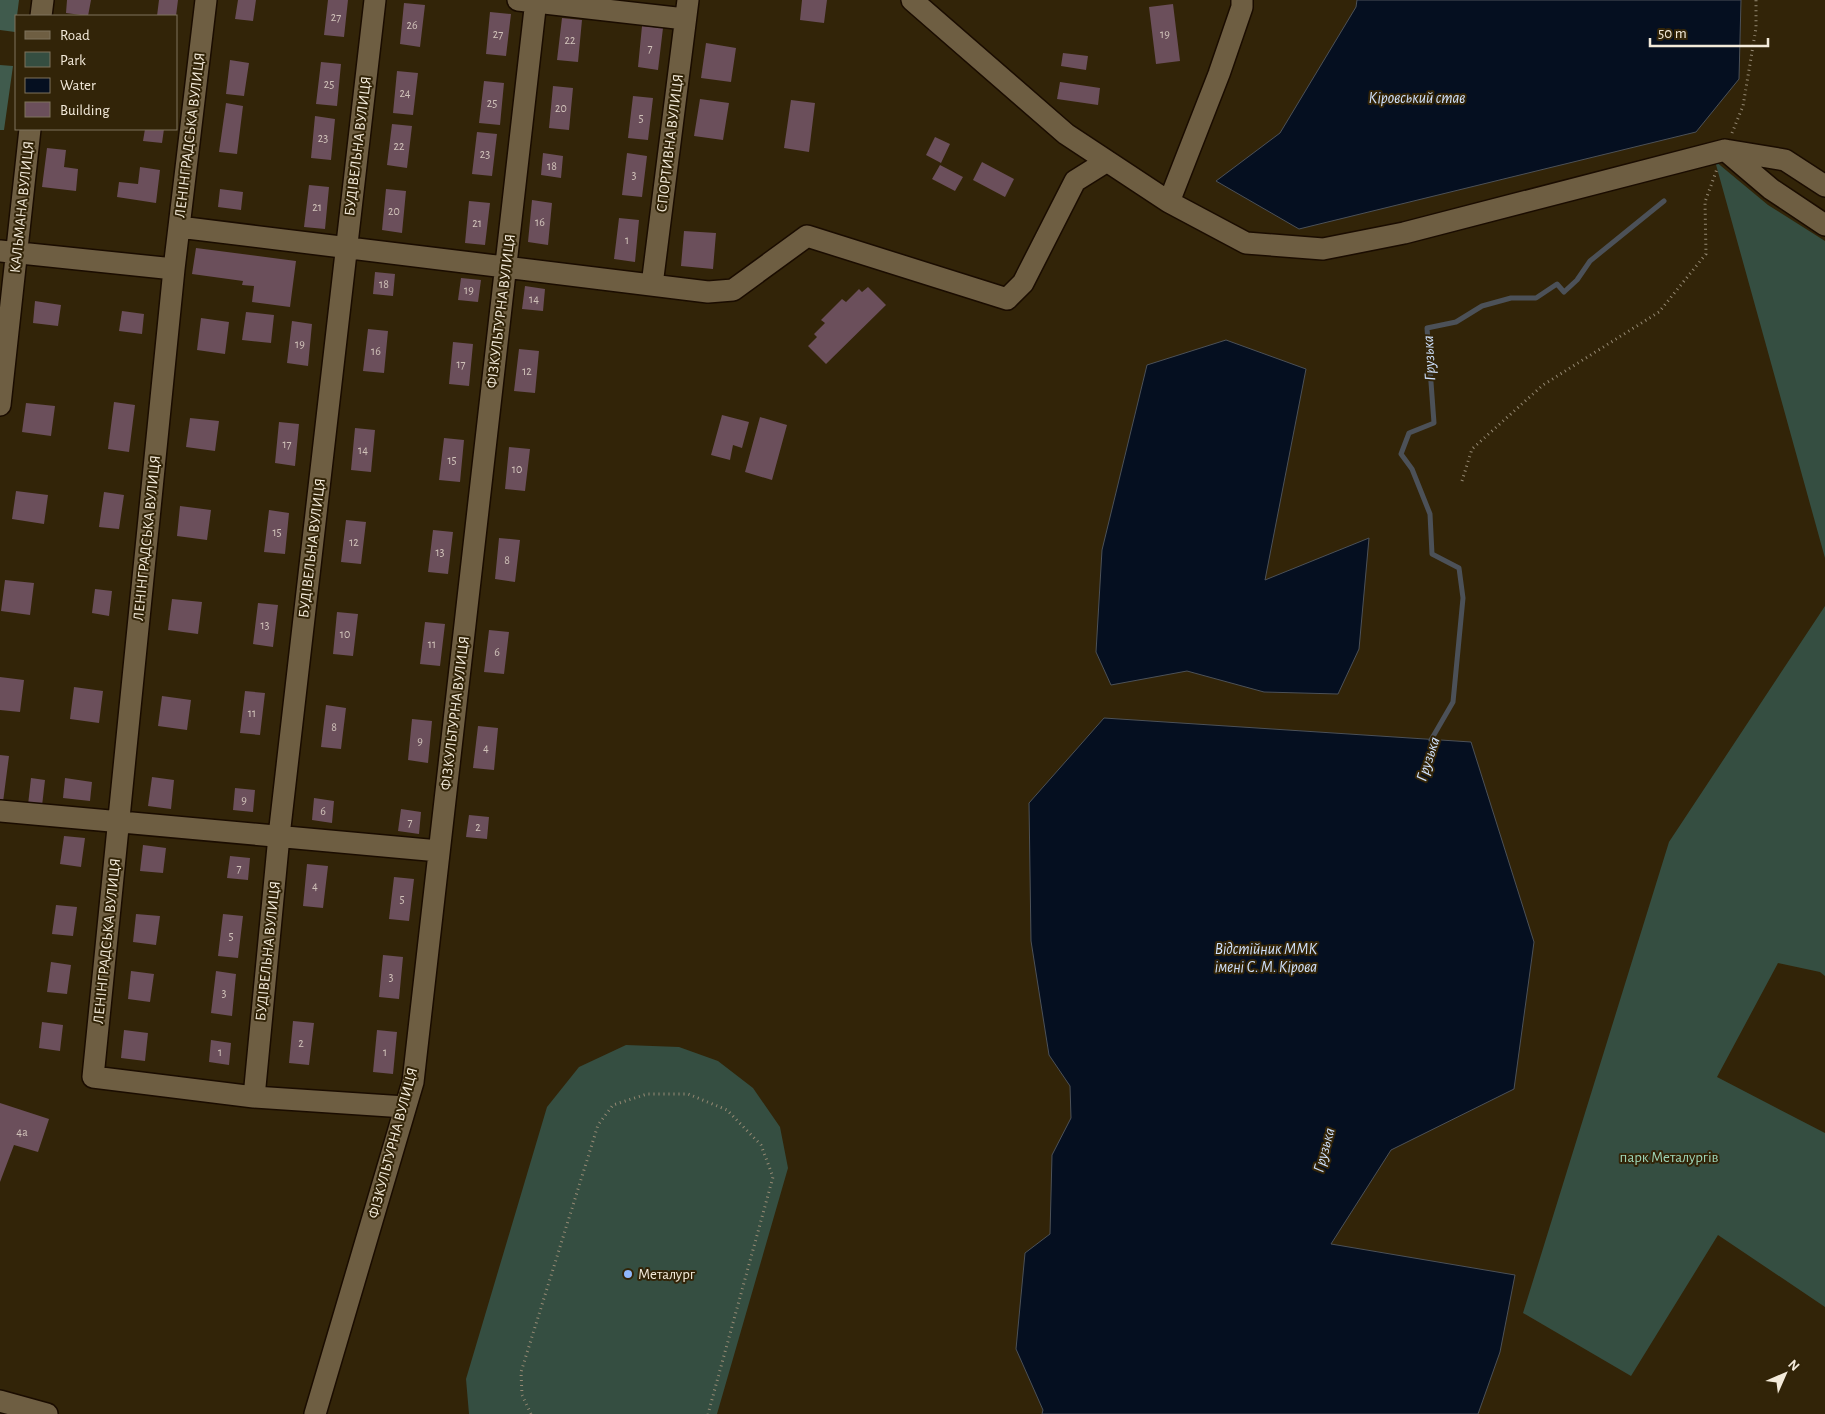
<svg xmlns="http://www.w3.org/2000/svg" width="1825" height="1414" font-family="'Alegreya Sans',sans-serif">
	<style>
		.green { fill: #354e41 }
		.forest { fill: #405b4d }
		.water { fill: #050f20; stroke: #4c5158 }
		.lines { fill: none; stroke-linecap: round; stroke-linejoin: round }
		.stream { stroke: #4c5158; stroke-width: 5 }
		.building { fill: #6b4f5b }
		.minor-casing { stroke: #1a0c00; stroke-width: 24 }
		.path { stroke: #968a74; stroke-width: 3; stroke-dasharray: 1 4; stroke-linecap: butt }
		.minor { stroke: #6e5e42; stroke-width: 21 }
		.poi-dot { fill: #90b8fd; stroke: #322408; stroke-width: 2 }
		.labels { text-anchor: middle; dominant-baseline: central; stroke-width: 4; stroke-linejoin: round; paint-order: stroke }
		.number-label { font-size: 12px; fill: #d1c3ba }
		.street-label { font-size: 15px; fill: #f3eada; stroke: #322408 }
		.park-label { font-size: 15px; fill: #9ed5b8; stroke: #322408 }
		.poi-label { font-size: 15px; fill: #f3eada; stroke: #322408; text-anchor: start }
		.water-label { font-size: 16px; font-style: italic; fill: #d0e2fe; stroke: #322408 }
	</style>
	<rect width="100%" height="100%" fill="#322408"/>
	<path class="green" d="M1715 161 1768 205 1825 241V558Z
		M1825 606V976L1820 972 1778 963 1717 1077 1825 1133V1307L1718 1235 1631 1376 1523 1313 1669 842Z
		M626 1045 679 1047 718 1061 753 1088 780 1127 788 1168 717 1414H469L466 1379 547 1107 579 1067Z"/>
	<path class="forest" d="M0 0H19L15 32 0 30Z
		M0 65 13 66 4 130H0Z"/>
	<path class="water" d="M1357 0H1741L1739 79 1696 132 1299 229 1216 181 1280 133 1356 7Z
		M1226 340 1306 369 1265 580 1369 538 1359 649 1338 694 1264 692 1187 671 1111 685 1096 652 1102 550 1147 365Z
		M1104 718 1471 742 1534 942 1514 1089 1391 1150 1331 1244 1515 1275 1500 1352 1478 1414H1042L1043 1410 1016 1349 1025 1253 1050 1234 1052 1155 1071 1118 1070 1086 1049 1055 1031 941 1029 803Z"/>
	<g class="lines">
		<path class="stream" d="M1431 740 1453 702 1463 598 1459 568 1432 554 1430 514 1412 469 1401 454 1409 433 1434 423 1427 328 1456 322 1482 306 1511 298H1536L1557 284 1564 292 1577 280 1590 261 1664 201"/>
	</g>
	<path class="building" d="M67 0H91L88 16 66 13Z
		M159 0H178L176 16H157Z
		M238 0H256L253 21 235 19Z
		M328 0H348L344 37 324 35Z
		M802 0H827L824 23 800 20Z
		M404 3 425 5 420 47 400 44Z
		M1173 4 1180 61 1156 64 1149 7Z
		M490 12 511 14 506 56 486 54Z
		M562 18 582 20 578 62 557 60Z
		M642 26 663 28 658 70 638 67Z
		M706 43 736 48 731 82 701 78Z
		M1063 53 1088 56 1086 70 1061 66Z
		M230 60 249 63 244 96 226 94Z
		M321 62 341 64 337 106 316 104Z
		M397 71 418 73 413 115 393 113Z
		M484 81 504 83 500 125 479 123Z
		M1060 82 1100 88 1098 105 1057 99Z
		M553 86 573 88 569 130 549 128Z
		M633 96 653 98 648 140 628 138Z
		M700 99 729 103 723 140 694 136Z
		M791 100 815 103 809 152 784 148Z
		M226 103 243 106 237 154 219 152Z
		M315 116 335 119 331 160 311 158Z
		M392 124 412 126 407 168 387 165Z
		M145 129H164L162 143 143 141Z
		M477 132 497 134 492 176 472 174Z
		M935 137 950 144 941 163 926 155Z
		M47 148 66 150 64 167 78 169 76 191 42 187Z
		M543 153 563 156 561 178 541 175Z
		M627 153 647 156 642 197 622 195Z
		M982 162 1014 179 1005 197 973 180Z
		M940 165 963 177 955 191 932 179Z
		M140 167 160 170 156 203 117 197 119 182 138 184Z
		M309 185 329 187 325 229 304 227Z
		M220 189 243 192 241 210 218 207Z
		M386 189 406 191 402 233 382 230Z
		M532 200 552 203 548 245 528 242Z
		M469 201 490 203 485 245 465 243Z
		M619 218 639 220 635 262 614 259Z
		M684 231 716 233 713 269 681 266Z
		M196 248 296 261 290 307 252 302 254 286 242 285 243 281 192 274Z
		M375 272 395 274 393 296 373 294Z
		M461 278 481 280 478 302 458 300Z
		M525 286 545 289 543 311 522 309Z
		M868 287 886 305 826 364 808 346 817 337 814 334 825 323 821 320 842 299 846 302 859 289 862 292Z
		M35 301 61 305 58 326 33 323Z
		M122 311 144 314 142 334 119 331Z
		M246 312 274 315 271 343 242 340Z
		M201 318 229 322 225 354 197 350Z
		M292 321 312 324 308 366 287 363Z
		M368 329 388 331 384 373 363 371Z
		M453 342 473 344 469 386 449 384Z
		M519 349 539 351 535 393 514 391Z
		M114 402 135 405 129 452 108 449Z
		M26 403 55 406 51 436 22 432Z
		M722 415 749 422 742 448 733 445 730 460 711 455Z
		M760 417 787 425 772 480 745 472Z
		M190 418 219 421 215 451 186 447Z
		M279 422 299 424 295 466 275 463Z
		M355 428 375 430 371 472 351 470Z
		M444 438 464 440 460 482 439 480Z
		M509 447 530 449 525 491 505 489Z
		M16 491 48 495 44 524 12 519Z
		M104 492 124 495 119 529 99 527Z
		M180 506 211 510 207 540 177 536Z
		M269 510 289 513 285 554 264 552Z
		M346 520 366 522 361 564 341 562Z
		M433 530 453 532 448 574 428 572Z
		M499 538 520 540 515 582 495 579Z
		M5 580 34 583 30 615 1 611Z
		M95 589 112 591 109 616 92 613Z
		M172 599 202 602 198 634 168 630Z
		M258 603 278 605 273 647 253 644Z
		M337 612 358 614 353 656 333 654Z
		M425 622 445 624 440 666 420 664Z
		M489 630 509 632 504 674 484 672Z
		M0 677 24 680 20 712 0 710Z
		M74 687 103 691 99 723 70 719Z
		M245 691 265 693 260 735 240 733Z
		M162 696 191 700 187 730 158 726Z
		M326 705 346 708 341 749 321 747Z
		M412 719 432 721 428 763 408 760Z
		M478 726 498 728 494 770 473 768Z
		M0 755 9 756 3 802 0 801Z
		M152 777 174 780 171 809 148 806Z
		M31 778 45 780 42 806 28 805Z
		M65 778 92 782 90 801 63 798Z
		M235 788 255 790 253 812 233 810Z
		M314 798 334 801 332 823 312 820Z
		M401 809 421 812 419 834 398 831Z
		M469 815 489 817 487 839 466 837Z
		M64 836 85 838 81 867 60 864Z
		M143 845 166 848 163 873 140 871Z
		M230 856 250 858 248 880 227 878Z
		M307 864 328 866 323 908 303 906Z
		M394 877 414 879 409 921 389 919Z
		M56 905 77 907 73 936 52 934Z
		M136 914 160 916 156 945 133 942Z
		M223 914 243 916 238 958 218 956Z
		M383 955 403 957 399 999 379 997Z
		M51 962 71 965 67 994 47 992Z
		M131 971 154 974 150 1002 128 999Z
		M216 971 236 974 232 1016 211 1013Z
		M293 1021 314 1023 309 1065 289 1063Z
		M42 1022 63 1025 60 1051 39 1048Z
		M124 1030 148 1033 145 1061 121 1058Z
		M377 1030 397 1032 393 1074 373 1072Z
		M211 1040 231 1043 229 1065 209 1062Z
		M0 1103 49 1119 38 1152 14 1145 0 1182Z"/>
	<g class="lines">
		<defs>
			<path id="minor" d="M206 0 174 269 93 1077 254 1097 405 1107
				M518 0 685 19
				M912 0 1066 134 1169 202
				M1242 0V7L1219 74 1169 202 1246 243 1323 249 1404 233 1725 150 1785 160 1825 186
				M41 16 43 0
				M1725 150 1771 189 1825 225
				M179 227 708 292 733 290 807 236 1007 299 1023 283 1075 181 1107 161
				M0 251 174 269
				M652 285 688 0
				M0 405 30 129
				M0 811 439 851
				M254 1097 279 836 375 0
				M0 1401 47 1414
				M315 1414 413 1082 536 0"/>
		</defs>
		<use href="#minor" class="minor-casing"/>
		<path class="path" d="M1732 133 1743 106 1756 28V0
			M1462 481 1472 449 1543 385 1659 312 1706 254 1705 202 1717 169
			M531 1414 522 1395 521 1372 598 1125 613 1105 647 1094H688L727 1110 761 1145 773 1177 708 1414"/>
		<use href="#minor" class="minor"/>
	</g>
	<circle class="poi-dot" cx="628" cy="1274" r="5"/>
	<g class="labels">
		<g class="number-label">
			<text x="336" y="17">27</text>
			<text x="412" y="25">26</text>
			<text x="498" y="34">27</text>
			<text x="1165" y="34">19</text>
			<text x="570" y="40">22</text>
			<text x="650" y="48">7</text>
			<text x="329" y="84">25</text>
			<text x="405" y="93">24</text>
			<text x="492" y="103">25</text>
			<text x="561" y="108">20</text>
			<text x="641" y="118">5</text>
			<text x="323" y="138">23</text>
			<text x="399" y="146">22</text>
			<text x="485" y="154">23</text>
			<text x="552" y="166">18</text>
			<text x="634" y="175">3</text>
			<text x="317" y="207">21</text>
			<text x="394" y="211">20</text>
			<text x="540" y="222">16</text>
			<text x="477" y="223">21</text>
			<text x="627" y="240">1</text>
			<text x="384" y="284">18</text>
			<text x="469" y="290">19</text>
			<text x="534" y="299">14</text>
			<text x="300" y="344">19</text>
			<text x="376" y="351">16</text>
			<text x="461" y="364">17</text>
			<text x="527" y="371">12</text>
			<text x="287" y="444">17</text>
			<text x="363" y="450">14</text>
			<text x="452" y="460">15</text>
			<text x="517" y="469">10</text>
			<text x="277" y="532">15</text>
			<text x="354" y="542">12</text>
			<text x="440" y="552">13</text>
			<text x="507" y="560">8</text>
			<text x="265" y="625">13</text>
			<text x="345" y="634">10</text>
			<text x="432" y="644">11</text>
			<text x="497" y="652">6</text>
			<text x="252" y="713">11</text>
			<text x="334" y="727">8</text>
			<text x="420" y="741">9</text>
			<text x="486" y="748">4</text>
			<text x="244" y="800">9</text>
			<text x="323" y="811">6</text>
			<text x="410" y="822">7</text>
			<text x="478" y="827">2</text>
			<text x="239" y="868">7</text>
			<text x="315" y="886">4</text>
			<text x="402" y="899">5</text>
			<text x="231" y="936">5</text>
			<text x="391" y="977">3</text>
			<text x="224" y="993">3</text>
			<text x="301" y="1043">2</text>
			<text x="220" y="1052">1</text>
			<text x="385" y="1052">1</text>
			<text x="22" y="1132">4а</text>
		</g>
		<g class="street-label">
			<text transform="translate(190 135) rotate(-83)">ЛЕНІНГРАДСЬКА ВУЛИЦЯ</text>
			<text transform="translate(670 143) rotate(-83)">СПОРТИВНА ВУЛИЦЯ</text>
			<text transform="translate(358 146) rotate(-83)">БУДІВЕЛЬНА ВУЛИЦЯ</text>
			<text transform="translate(22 207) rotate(-84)">КАЛЬМАНА ВУЛИЦЯ</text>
			<text transform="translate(501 311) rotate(-83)">ФIЗКУЛЬТУРНА ВУЛИЦЯ</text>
			<text transform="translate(147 538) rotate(-84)">ЛЕНІНГРАДСЬКА ВУЛИЦЯ</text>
			<text transform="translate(312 548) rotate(-83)">БУДІВЕЛЬНА ВУЛИЦЯ</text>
			<text transform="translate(455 713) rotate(-83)">ФIЗКУЛЬТУРНА ВУЛИЦЯ</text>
			<text transform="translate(107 941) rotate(-84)">ЛЕНІНГРАДСЬКА ВУЛИЦЯ</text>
			<text transform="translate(268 951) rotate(-84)">БУДІВЕЛЬНА ВУЛИЦЯ</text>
			<text transform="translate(393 1143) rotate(-75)">ФIЗКУЛЬТУРНА ВУЛИЦЯ</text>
		</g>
		<g class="park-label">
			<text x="1669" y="1157">парк Металургів</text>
		</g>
		<g class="poi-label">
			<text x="638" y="1274">Металург</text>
		</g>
		<g class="water-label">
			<text x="1417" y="98">Кіровський став</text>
			<text transform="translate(1429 358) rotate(-93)">Грузька</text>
			<text transform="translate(1428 759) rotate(-72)">Грузька</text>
			<text x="1266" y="949">Відстійник ММК<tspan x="1266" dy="18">імені С. М. Кірова</tspan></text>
			<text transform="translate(1324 1150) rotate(-75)">Грузька</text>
		</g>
	</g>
	<rect x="15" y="15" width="162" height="115" fill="#322408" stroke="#7f735c"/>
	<rect x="25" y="31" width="25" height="8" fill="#6e5e42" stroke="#7f735c"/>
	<text x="60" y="40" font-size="15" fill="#f3eada">Road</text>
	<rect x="25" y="52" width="25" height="15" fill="#354e41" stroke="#7f735c"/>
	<text x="60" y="65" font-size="15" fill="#f3eada">Park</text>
	<rect x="25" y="78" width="25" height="15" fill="#050f20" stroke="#7f735c"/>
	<text x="60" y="90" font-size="15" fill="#f3eada">Water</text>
	<rect x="25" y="102" width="25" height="15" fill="#6b4f5b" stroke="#7f735c"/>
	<text x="60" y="115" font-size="15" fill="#f3eada">Building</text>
	<g transform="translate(1785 1374) rotate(45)" stroke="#322408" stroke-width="4" paint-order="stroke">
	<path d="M0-4L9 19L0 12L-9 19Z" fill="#f3eada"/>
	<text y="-8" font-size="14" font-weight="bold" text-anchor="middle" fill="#f3eada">N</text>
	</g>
	<path d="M1650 38v8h118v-8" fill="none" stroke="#f3eada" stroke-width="2.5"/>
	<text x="1658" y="38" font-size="15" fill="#f3eada" stroke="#322408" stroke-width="4" paint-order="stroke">50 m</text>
</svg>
